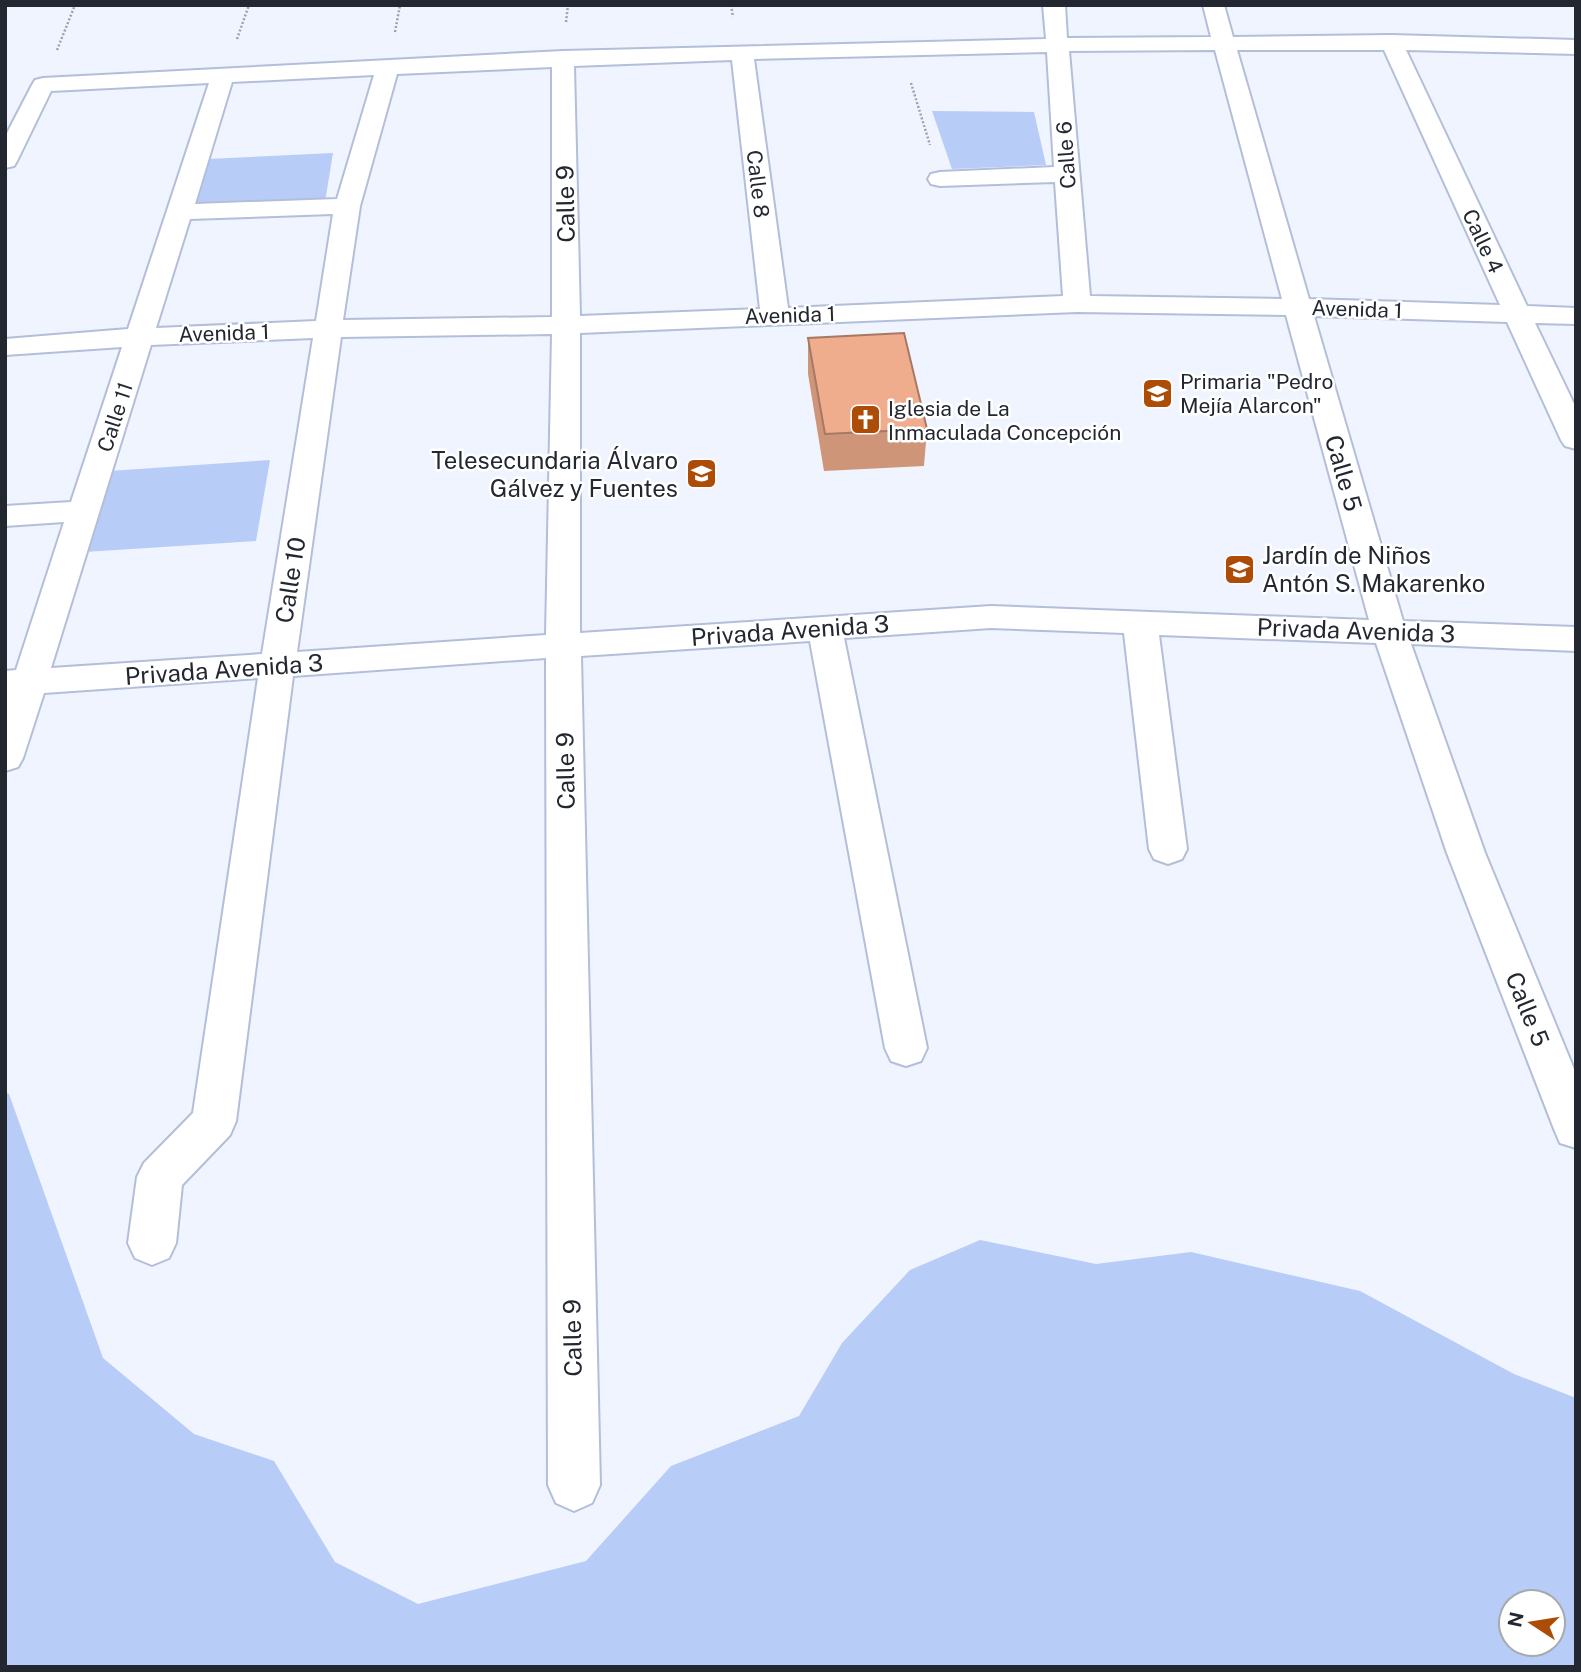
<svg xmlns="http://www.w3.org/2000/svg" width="1581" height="1672" font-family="'Public Sans',sans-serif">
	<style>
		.green { fill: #b7ccf7; fill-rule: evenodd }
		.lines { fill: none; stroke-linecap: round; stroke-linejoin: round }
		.minor-casing { stroke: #b3bfd8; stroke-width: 4 }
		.path { stroke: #9da2ac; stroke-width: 2.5; stroke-dasharray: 2 2; stroke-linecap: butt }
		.minor { fill: #fff; fill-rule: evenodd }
		.wall { fill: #ce9579 }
		.building { fill: #efad8d; stroke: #a77963; stroke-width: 2 }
		.labels { text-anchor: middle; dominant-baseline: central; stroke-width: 5; stroke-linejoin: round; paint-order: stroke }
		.far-street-label { font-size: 21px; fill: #222730; stroke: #fff }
		.far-poi-label { font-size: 21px; fill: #222730; stroke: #fff; text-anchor: start }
		.street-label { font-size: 24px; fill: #222730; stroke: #fff }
		.poi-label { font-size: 24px; fill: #222730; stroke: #fff; text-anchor: end }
	</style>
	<rect width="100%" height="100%" fill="#eff4ff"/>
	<path class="green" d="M932 111 1034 112 1046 165 952 169Z
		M333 153 325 202 193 209 207 159Z
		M270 460 256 541 85 552 109 471Z
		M5 1092 9 1094 103 1358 194 1434 274 1461 335 1562 418 1604 586 1561 671 1466 799 1416 842 1343 910 1270 980 1240 1096 1264 1191 1252 1360 1291 1514 1374 1576 1398V1667H5ZM1511 1602H1553V1644H1511Z"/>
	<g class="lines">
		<defs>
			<path id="minor" d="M1043 5H1065L1067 38 1211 37 1203 5H1224L1233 37 1391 35 1576 40V54L1406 50 1527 306 1576 308V324L1535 323 1576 408V449L1565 446 1561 440 1507 322 1314 316 1403 621 1576 627V651L1411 644 1485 853 1576 1074V1148L1560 1143 1554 1129 1447 853 1376 643 1159 635 1187 849 1182 859 1168 864 1154 859 1149 849 1124 633 991 628 844 638 927 1048 921 1061 906 1066 891 1061 885 1048 810 641 581 656 600 1485 592 1503 574 1511 556 1503 548 1485 546 658 293 676 236 1121 230 1135 182 1185 176 1243 169 1258 152 1265 135 1258 128 1243 137 1177 144 1163 193 1113 258 678 44 693 23 758 18 767 5 771V671L16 670 64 522 5 526V506L71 502 122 347 5 355V339L128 329 209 83 51 91 17 161 14 166 5 168V137L32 85 35 80 43 78 563 51 1046 39ZM1215 50 1282 299 1090 296 1069 51ZM1237 50H1384L1500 305 1309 299ZM1047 52 1054 167 940 172 931 174 928 179 931 184 940 186 1055 182 1063 296 788 308 754 59ZM732 60 760 309 580 316 574 66ZM552 67V317L343 320 360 206 397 74ZM374 75 337 199 195 204 232 82ZM333 214 316 321 156 328 190 219ZM1077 312 1286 315 1369 620 991 606 580 633V333ZM552 334 546 635 297 652 341 337ZM313 338 262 654 51 668 151 345Z"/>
		</defs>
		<use href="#minor" class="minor-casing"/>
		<path class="path" d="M731 5 733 17
			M566 22 568 5
			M395 32 400 5
			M237 39 249 5
			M57 50 75 5
			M911 83 930 145"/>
		<use href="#minor" class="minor"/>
	</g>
	<path class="wall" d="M808 338 927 429 924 466 824 471 808 374Z"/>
	<path class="building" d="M904 333 927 429 825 434 808 338Z"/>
	<defs>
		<symbol id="school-square" viewBox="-11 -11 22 22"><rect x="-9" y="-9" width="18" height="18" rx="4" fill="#ad4c07" stroke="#fff"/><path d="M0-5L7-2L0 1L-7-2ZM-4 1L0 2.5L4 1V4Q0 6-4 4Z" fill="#fff"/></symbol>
		<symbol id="church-square" viewBox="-11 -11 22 22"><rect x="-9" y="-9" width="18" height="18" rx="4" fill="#ad4c07" stroke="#fff"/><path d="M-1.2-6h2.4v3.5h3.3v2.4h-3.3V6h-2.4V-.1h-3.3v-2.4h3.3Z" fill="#fff"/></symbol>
	</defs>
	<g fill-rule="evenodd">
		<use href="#school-square" x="1140" y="376" width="35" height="35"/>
		<use href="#church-square" x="848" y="402" width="35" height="35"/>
		<use href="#school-square" x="684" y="456" width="35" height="35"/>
		<use href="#school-square" x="1222" y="552" width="35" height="35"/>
	</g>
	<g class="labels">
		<g class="far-street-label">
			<text transform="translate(1066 155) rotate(-94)">Calle 6</text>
			<text transform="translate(758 184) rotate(83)">Calle 8</text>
			<text transform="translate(1483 241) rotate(65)">Calle 4</text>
			<text transform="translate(1357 309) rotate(2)">Avenida 1</text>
			<text transform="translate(790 315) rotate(-2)">Avenida 1</text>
			<text transform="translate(224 333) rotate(-2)">Avenida 1</text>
			<text transform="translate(115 417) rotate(-72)">Calle 11</text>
		</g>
		<g class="far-poi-label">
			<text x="1180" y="381">Primaria "Pedro<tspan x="1180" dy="24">Mejía Alarcon"</tspan></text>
			<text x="888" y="408">Iglesia de La<tspan x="888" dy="24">Inmaculada Concepción</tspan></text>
		</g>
		<g class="street-label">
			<text transform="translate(565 204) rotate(-91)">Calle 9</text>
			<text transform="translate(1344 473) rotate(74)">Calle 5</text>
			<text transform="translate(290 580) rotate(-81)">Calle 10</text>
			<text transform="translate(790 630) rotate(-4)">Privada Avenida 3</text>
			<text transform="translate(1356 630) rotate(2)">Privada Avenida 3</text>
			<text transform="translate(224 669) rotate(-4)">Privada Avenida 3</text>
			<text transform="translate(565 771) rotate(-91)">Calle 9</text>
			<text transform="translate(1528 1009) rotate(68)">Calle 5</text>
			<text transform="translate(572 1338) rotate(-91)">Calle 9</text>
		</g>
		<g class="poi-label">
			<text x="678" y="460">Telesecundaria Álvaro<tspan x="678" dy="28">Gálvez y Fuentes</tspan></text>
			<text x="1262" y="555" text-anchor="start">Jardín de Niños<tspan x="1262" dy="28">Antón S. Makarenko</tspan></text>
		</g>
	</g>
	<rect width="1581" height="1672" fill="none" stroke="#222730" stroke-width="14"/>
	<g transform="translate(1532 1623) rotate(282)"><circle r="33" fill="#ffffff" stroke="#a7a9ac" stroke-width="2"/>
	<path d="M0-5L12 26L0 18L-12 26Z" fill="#ad4c07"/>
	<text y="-10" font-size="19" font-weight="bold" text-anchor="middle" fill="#222730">N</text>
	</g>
</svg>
